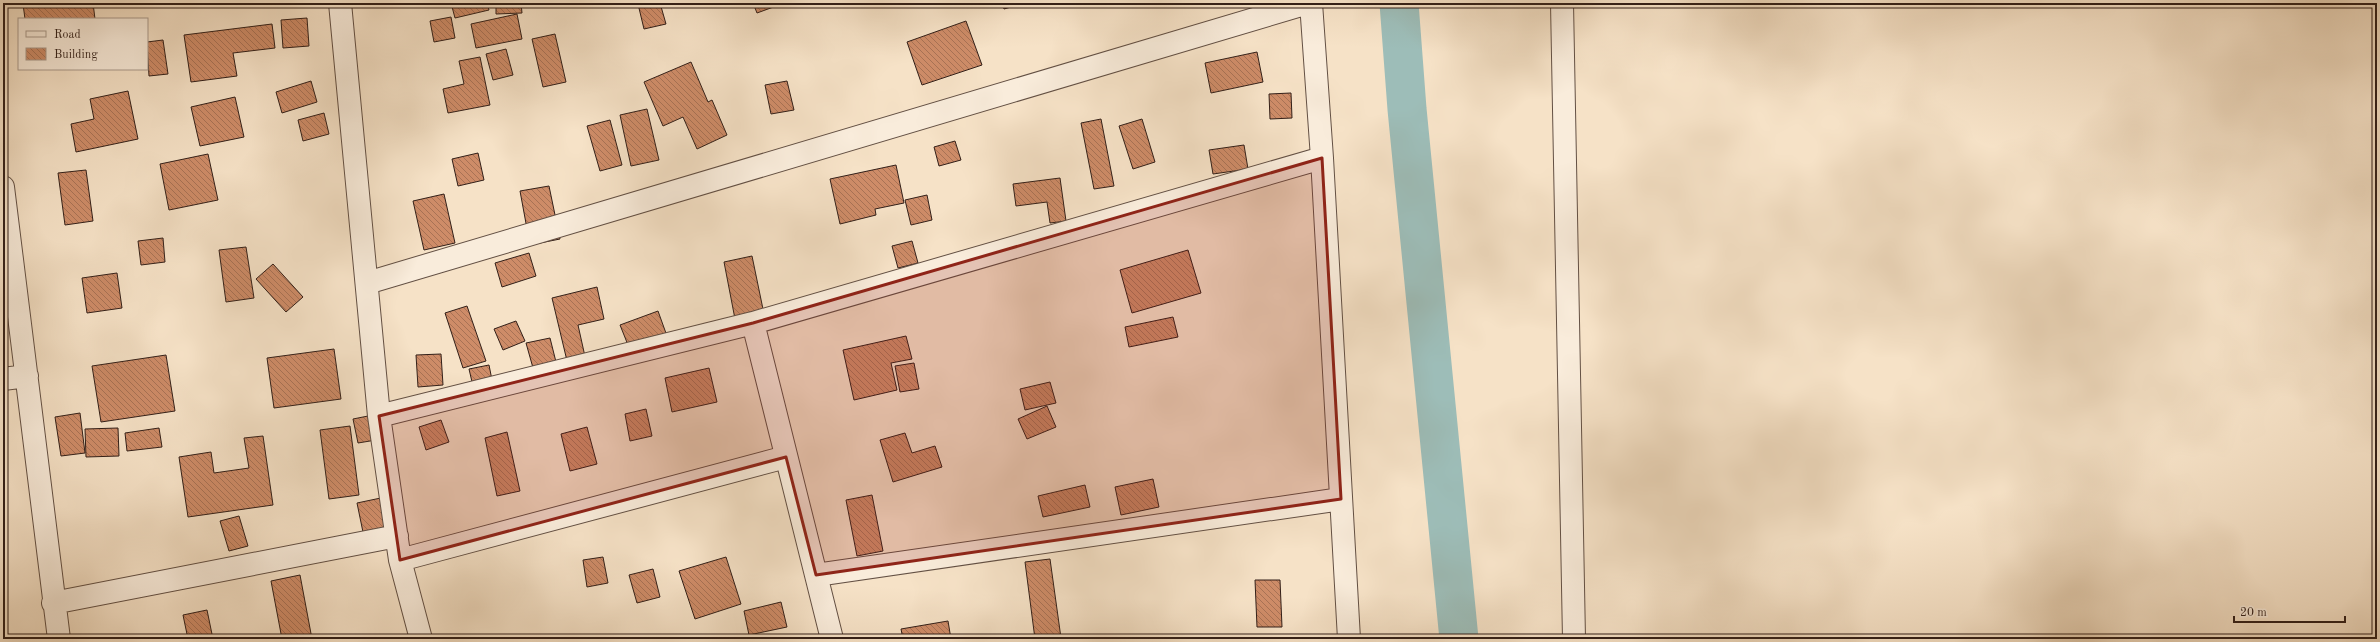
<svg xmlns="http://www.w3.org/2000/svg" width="2380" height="642" font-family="'Old Standard TT',serif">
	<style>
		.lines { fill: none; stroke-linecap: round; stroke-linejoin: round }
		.canal { stroke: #9dbdb8; stroke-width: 39 }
		.building { fill: url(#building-back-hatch); stroke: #321f18 }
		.minor-casing { stroke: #635044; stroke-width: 24 }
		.minor { stroke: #f9ecdb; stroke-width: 22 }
		.marked { fill: #8f2418; fill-opacity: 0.2; stroke: #8f2418; stroke-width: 3; stroke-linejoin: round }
	</style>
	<defs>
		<pattern id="building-back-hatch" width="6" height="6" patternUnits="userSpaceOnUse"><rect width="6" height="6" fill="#ce8c68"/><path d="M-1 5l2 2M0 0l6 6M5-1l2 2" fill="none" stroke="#a87255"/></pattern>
	</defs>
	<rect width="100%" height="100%" fill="#f6e2c7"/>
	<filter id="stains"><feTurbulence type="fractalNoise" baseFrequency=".005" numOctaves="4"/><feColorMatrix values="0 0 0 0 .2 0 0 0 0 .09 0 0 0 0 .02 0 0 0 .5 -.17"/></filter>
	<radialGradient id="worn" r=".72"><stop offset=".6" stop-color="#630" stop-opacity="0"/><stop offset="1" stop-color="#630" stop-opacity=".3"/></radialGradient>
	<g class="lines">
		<path class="canal" d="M1399 3 1407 109 1459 639"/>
	</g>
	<path class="building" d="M93 3 95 19H25L23 4Z
		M451 3H487L489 10 455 18Z
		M496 3H521L522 13 496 14Z
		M644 3H660L666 24 644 29 638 4Z
		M753 3H778L779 5 757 13Z
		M1002 3H1025L1004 9Z
		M517 14 522 39 476 48 471 24Z
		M451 17 455 38 434 42 430 21Z
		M307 18 309 46 283 48 281 20Z
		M966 21 982 65 922 85 907 42Z
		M272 24 275 48 233 53 237 76 191 82 184 35Z
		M555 34 566 82 543 87 532 39Z
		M163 40 168 74 149 76 147 42Z
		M506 49 513 75 493 80 486 54Z
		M1257 52 1263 82 1211 93 1205 63Z
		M480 57 490 105 448 113 443 89 464 84 459 61Z
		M691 62 708 102 712 100 727 135 697 149 683 117 663 126 644 82Z
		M311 81 317 102 282 113 276 92Z
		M787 81 794 110 771 114 765 85Z
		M128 91 138 139 76 152 71 124 94 119 90 99Z
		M1291 93 1292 118 1270 119 1269 94Z
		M235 97 244 137 200 146 191 107Z
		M647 109 659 160 631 166 620 115Z
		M324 113 329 134 303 141 298 120Z
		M1101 119 1114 186 1094 189 1081 123Z
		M1142 119 1155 162 1133 169 1119 126Z
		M610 120 622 165 600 171 587 126Z
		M955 141 961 160 939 166 934 147Z
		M1244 145 1248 169 1213 174 1209 150Z
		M478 153 484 180 458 186 452 159Z
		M208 154 218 200 169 210 160 164Z
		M896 165 904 203 875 209 876 215 840 224 830 179Z
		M86 170 93 221 65 225 58 173Z
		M1060 178 1066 221 1050 223 1047 202 1016 206 1013 184Z
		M549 186 560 239 530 245 520 191Z
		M444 194 455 243 424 250 413 201Z
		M927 195 932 220 911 225 905 200Z
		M163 238 165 262 141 265 138 241Z
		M912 241 918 263 898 268 892 246Z
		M246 247 254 298 226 302 219 250Z
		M1188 250 1201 293 1132 313 1120 270Z
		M529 253 536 276 502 287 495 263Z
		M752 256 764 314 735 319 724 262Z
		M273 264 303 297 286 312 256 279Z
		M117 273 122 308 87 313 82 278Z
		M597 287 604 319 578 325 586 361 568 365 552 298Z
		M467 306 486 361 463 368 445 313Z
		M658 311 667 336 630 350 620 325Z
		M1173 317 1178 337 1129 347 1125 327Z
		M516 321 525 341 503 350 494 329Z
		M906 336 912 359 891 363 897 390 854 400 843 350Z
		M550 338 558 370 535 375 526 343Z
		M334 349 341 399 274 408 267 358Z
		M441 354 443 385 418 387 416 355Z
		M166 355 175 411 101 422 92 366Z
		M914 363 919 389 900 392 895 366Z
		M489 365 495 395 476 399 469 369Z
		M709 368 717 402 672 412 665 378Z
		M1050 382 1056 403 1025 410 1020 389Z
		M1047 406 1056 427 1027 439 1018 419Z
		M646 409 652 436 630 441 625 414Z
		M80 413 85 453 61 456 55 417Z
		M378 414 382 439 358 443 353 419Z
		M441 420 449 442 426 450 419 427Z
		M350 426 359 495 329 499 320 430Z
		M587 427 597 464 570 471 561 434Z
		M118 428 119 456 86 457 85 429Z
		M159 428 162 447 127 451 125 433Z
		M507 432 520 491 497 496 485 438Z
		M905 433 912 453 935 446 942 467 893 482 880 440Z
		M263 436 273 505 188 517 179 457 211 452 214 473 249 468 244 438Z
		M1153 479 1159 507 1121 515 1115 487Z
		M1085 485 1090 507 1043 517 1038 496Z
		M395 495 401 530 364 537 357 503Z
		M872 495 883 551 857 556 846 500Z
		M239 516 248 546 229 551 220 521Z
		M603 557 608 583 587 587 583 560Z
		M726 557 741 604 695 619 679 571Z
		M1050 559 1061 638 1035 639 1025 562Z
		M653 569 660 597 637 603 629 575Z
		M300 575 312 639H282L271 581Z
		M1255 580H1280L1282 627H1257Z
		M781 602 787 627 749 635 744 611Z
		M207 610 213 639H188L183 615Z
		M948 621 951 639H903L901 629Z"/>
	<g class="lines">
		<defs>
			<path id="minor" d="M340 3 379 416 400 560 421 639
				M1311 3 1322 158 1349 639
				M1562 3 1574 639
				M3 187 59 639
				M367 283 1308 3
				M753 323 832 639
				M3 379 27 376
				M379 416 753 323 1322 158
				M400 560 786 457
				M816 575 1341 499
				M53 603 397 536"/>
		</defs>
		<use href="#minor" class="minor-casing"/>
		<use href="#minor" class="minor"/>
	</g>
	<path class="marked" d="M1322 158 1341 499 816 575 786 457 400 560 379 416 753 323Z"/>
	<rect width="2380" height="642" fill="none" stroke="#f6e2c7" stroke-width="16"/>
	<rect x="4" y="4" width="2372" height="634" fill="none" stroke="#321f18" stroke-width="2"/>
	<rect x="8" y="8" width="2364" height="626" fill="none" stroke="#321f18"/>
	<rect x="18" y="18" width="130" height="52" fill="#f9ecdb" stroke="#a99a8d"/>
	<rect x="26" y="31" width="20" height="6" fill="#f9ecdb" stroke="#a99a8d"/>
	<text x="54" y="38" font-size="12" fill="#321f18">Road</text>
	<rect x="26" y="48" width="20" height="12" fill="url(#building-back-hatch)" stroke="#a99a8d"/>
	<text x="54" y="58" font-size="12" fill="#321f18">Building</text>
	<path d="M2234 616v6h111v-6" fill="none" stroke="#321f18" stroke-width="2"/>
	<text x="2240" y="616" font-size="12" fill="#321f18" stroke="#f9ecdb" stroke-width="3" paint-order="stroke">20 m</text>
	<rect width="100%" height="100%" filter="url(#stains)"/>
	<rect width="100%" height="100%" fill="url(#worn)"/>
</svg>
